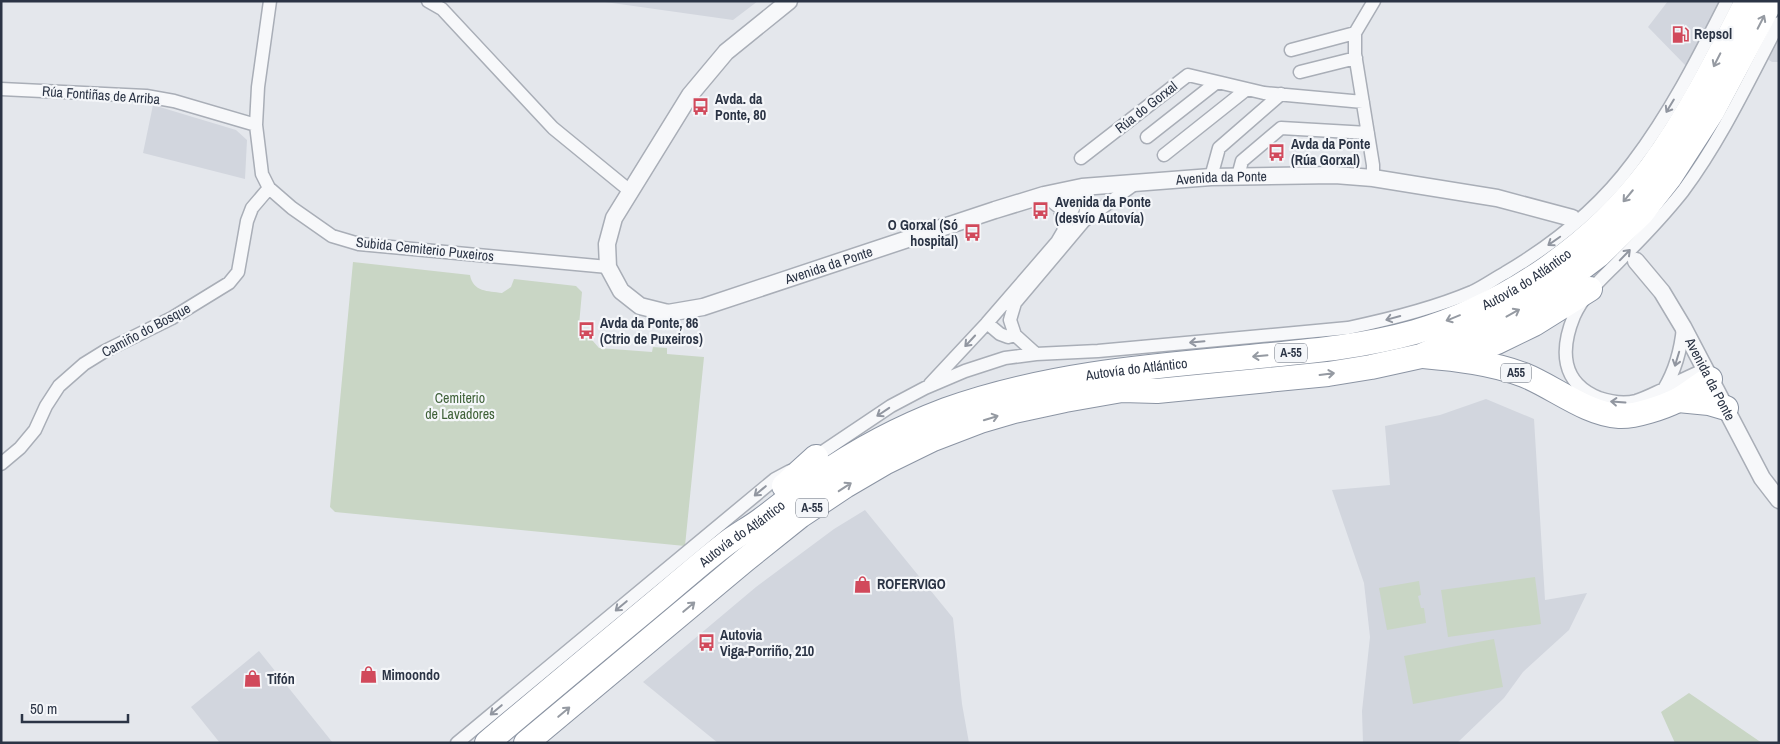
<svg xmlns="http://www.w3.org/2000/svg" width="1780" height="744" font-family="'Archivo Narrow',sans-serif">
	<style>
		.built { fill: #d2d6de }
		.green { fill: #c9d6c5 }
		.lines { fill: none; stroke-linecap: round; stroke-linejoin: round }
		.minor-casing { stroke: #a9aeb7; stroke-width: 15 }
		.tertiary-casing { stroke: #a9aeb7; stroke-width: 19 }
		.motorway-casing { stroke: #8b94a3; stroke-width: 26 }
		.minor { stroke: #f7f8fa; stroke-width: 12 }
		.tertiary { stroke: #f7f8fa; stroke-width: 16 }
		.motorway { stroke: #fff; stroke-width: 24 }
		.oneway { stroke: #959aa2 }
		.oneway2 { stroke: #9196a0 }
		.labels { text-anchor: middle; dominant-baseline: central; stroke-width: 4.5; stroke-linejoin: round; paint-order: stroke }
		.shield { fill: #f4f6f9; stroke: #676e7b; stroke-width: 1 }
		.shield-label { font-size: 12px; font-weight: bold; fill: #2b3445 }
		.poi-label { font-size: 14px; font-weight: bold; fill: #2b3445; stroke: #f4f6f9; text-anchor: start }
		.street-label { font-size: 14px; fill: #2b3445; stroke: #f4f6f9 }
		.park-label { font-size: 14px; fill: #3f6138; stroke: #f4f6f9 }
	</style>
	<rect width="100%" height="100%" fill="#e4e7ec"/>
	<path class="built" d="M598 1H758L733 20Z
		M1668 1H1722L1687 67 1648 27Z
		M1779 35V62H1772L1766 58Z
		M153 105 236 130 247 140 245 179 143 153Z
		M1486 399 1534 419 1545 600 1587 593 1569 630 1523 672 1504 698 1457 743H1363L1362 711 1370 637 1364 583 1332 490 1390 485 1385 426 1440 415Z
		M865 510 953 618 962 704 969 743H718L643 682 756 587 834 529Z
		M259 651 333 743H220L191 707Z"/>
	<path class="green" d="M353 262 470 275C473 292 488 291 502 293L511 287 514 279 576 286 582 292 579 325 599 348 652 352 653 347 667 348V354L704 357 685 546 335 512 330 507Z
		M1535 577 1541 624 1448 637 1441 590Z
		M1419 581 1421 595 1418 596 1421 608H1424L1426 623 1387 630 1379 588Z
		M1494 639 1503 687 1413 704 1404 656Z
		M1689 693 1762 743H1675L1661 712Z"/>
	<g class="lines">
		<defs>
			<path id="minor" d="M270 1 258 87 256 125 262 174 269 188 292 208 332 236 359 244 608 267
				M428 1 442 9 553 128 630 191
				M1291 50 1355 33
				M1300 72 1356 58
				M1 89 146 96 174 101 256 125
				M1147 137 1217 82
				M1164 155 1247 89
				M1081 158 1188 75 1264 93 1363 102
				M1238 176 1242 161 1281 128 1368 133
				M1211 177 1219 148 1281 94
				M1373 178V165L1355 54V33L1374 1
				M1082 187 1087 205 1084 221
				M1064 230 1082 187
				M987 323 1000 334 1008 337 1015 335
				M1036 354 1015 335 1010 320 1015 303 1084 221 1136 183
				M1705 369C1691 376 1677 382 1664 389 1655 393 1646 398 1636 401 1624 404 1611 402 1599 398 1561 383 1560 350 1574 316 1585 292 1604 277 1622 258 1643 237 1664 215 1683 191 1721 140 1749 80 1779 23
				M930 384 987 323 1057 242 1064 230 1060 208 1044 195
				M1664 389C1676 369 1681 350 1683 327
				M812 459 891 406 925 388 965 371 1005 358 1036 354 1098 351 1348 328C1391 319 1432 309 1472 292 1483 287 1494 279 1505 273 1554 244 1599 208 1633 162 1671 112 1699 56 1727 1
				M1 464 20 448 35 430 46 406 59 386 84 364 105 351 172 318 229 283 238 272 247 221 252 208 269 188
				M457 743 775 479 790 471"/>
			<g id="tertiary">
				<path id="s1" d="M789 1 726 52 690 95 614 218 607 244 608 267 621 291 640 306 668 313 703 307 995 210 1044 195 1082 187 1211 177 1335 175 1373 178 1497 198 1572 218"/>
				<path id="s2" d="M1636 261 1662 292 1683 327 1762 478 1779 500"/>
			</g>
			<g id="motorway">
				<path d="M1423 356C1457 359 1492 363 1524 375 1554 387 1586 414 1619 416 1635 417 1664 407 1678 400 1689 394 1699 385 1710 379"/>
				<path d="M1456 359 1497 342 1534 324 1590 289"/>
				<path d="M1678 400 1709 403 1726 408"/>
				<path d="M784 486 816 457"/>
				<path id="s3" d="M487 743C540 698 593 654 646 610 672 589 697 566 723 546 735 536 749 529 761 520 780 506 798 491 817 478 856 451 901 427 946 410 1041 376 1140 367 1240 358 1299 352 1358 348 1415 332 1507 305 1594 245 1651 168 1689 116 1718 58 1747 1"/>
				<path d="M526 743 745 560 800 516 845 486 886 462 933 439 980 421 1014 411 1065 400 1122 390 1157 391 1328 374 1371 367 1421 356 1499 321 1546 295 1599 255 1641 214 1670 177 1712 112 1771 1"/>
			</g>
		</defs>
		<use href="#minor" class="minor-casing"/>
		<use href="#tertiary" class="tertiary-casing"/>
		<use href="#motorway" class="motorway-casing"/>
		<use href="#minor" class="minor"/>
		<use href="#tertiary" class="tertiary"/>
		<use href="#motorway" class="motorway"/>
	</g>
	<defs><path id="oneway-shaft" d="M-6 0H5M1.5-3L5.5 0L1.5 3" fill="none" stroke-width="1.6" stroke-linecap="round" stroke-linejoin="round" transform="scale(1.25)"/></defs>
	<g class="oneway">
		<use href="#oneway-shaft" transform="translate(1761 22) rotate(-63)"/>
		<use href="#oneway-shaft" transform="translate(1717 60) rotate(117)"/>
		<use href="#oneway-shaft" transform="translate(1628 196) rotate(130)"/>
		<use href="#oneway-shaft" transform="translate(1513 313) rotate(-29)"/>
		<use href="#oneway-shaft" transform="translate(1453 318) rotate(158)"/>
		<use href="#oneway-shaft" transform="translate(1260 356) rotate(175)"/>
		<use href="#oneway-shaft" transform="translate(1327 374) rotate(-7)"/>
		<use href="#oneway-shaft" transform="translate(991 418) rotate(-17)"/>
		<use href="#oneway-shaft" transform="translate(845 487) rotate(-33)"/>
		<use href="#oneway-shaft" transform="translate(689 607) rotate(-40)"/>
		<use href="#oneway-shaft" transform="translate(564 712) rotate(-40)"/>
	</g>
	<g class="oneway2">
		<use href="#oneway-shaft" transform="translate(1670 106) rotate(121)"/>
		<use href="#oneway-shaft" transform="translate(1554 241) rotate(145)"/>
		<use href="#oneway-shaft" transform="translate(1625 255) rotate(-46)"/>
		<use href="#oneway-shaft" transform="translate(1393 318) rotate(165)"/>
		<use href="#oneway-shaft" transform="translate(970 341) rotate(133)"/>
		<use href="#oneway-shaft" transform="translate(1197 342) rotate(175)"/>
		<use href="#oneway-shaft" transform="translate(1677 359) rotate(107)"/>
		<use href="#oneway-shaft" transform="translate(1618 402) rotate(-176)"/>
		<use href="#oneway-shaft" transform="translate(883 412) rotate(146)"/>
		<use href="#oneway-shaft" transform="translate(760 491) rotate(140)"/>
		<use href="#oneway-shaft" transform="translate(621 606) rotate(140)"/>
		<use href="#oneway-shaft" transform="translate(496 710) rotate(140)"/>
	</g>
	<defs>
		<symbol id="fuel-bare" viewBox="-9 -9 18 18"><path d="M-5.5-6h7V0h2V4h1.3V-2.5L3-4.5l.8-.8L6-3V5H2.5V1h-1V6h-7ZM-4.2-4.7v3.2H.2V-4.7Z" fill="#d1495b" stroke="#f4f6f9" stroke-width="2.5" paint-order="stroke"/></symbol>
		<symbol id="bus-bare" viewBox="-9 -9 18 18"><path d="M-5-6H5V4H4V6H2V4H-2V6H-4V4H-5ZM-3.5-4V0h7V-4ZM-3.5 1.2v1.5H-2V1.2ZM2 1.2v1.5H3.5V1.2Z" fill="#d1495b" stroke="#f4f6f9" stroke-width="2.5" paint-order="stroke"/></symbol>
		<symbol id="shop-bare" viewBox="-9 -9 18 18"><path d="M-5-2.5h2.3a2.7 3.5 0 0 1 5.4 0H5L5.5 6h-11ZM-1.5-2.5h3a1.5 2.3 0 0 0-3 0Z" fill="#d1495b" stroke="#f4f6f9" stroke-width="2.5" paint-order="stroke"/></symbol>
	</defs>
	<g fill-rule="evenodd">
		<use href="#fuel-bare" x="1668" y="22" width="25" height="25"/>
		<use href="#bus-bare" x="688" y="94" width="25" height="25"/>
		<use href="#bus-bare" x="1264" y="140" width="25" height="25"/>
		<use href="#bus-bare" x="1028" y="198" width="25" height="25"/>
		<use href="#bus-bare" x="960" y="220" width="25" height="25"/>
		<use href="#bus-bare" x="574" y="318" width="25" height="25"/>
		<use href="#shop-bare" x="850" y="572" width="25" height="25"/>
		<use href="#bus-bare" x="694" y="630" width="25" height="25"/>
		<use href="#shop-bare" x="356" y="662" width="25" height="25"/>
		<use href="#shop-bare" x="240" y="666" width="25" height="25"/>
	</g>
	<g class="labels">
		<g class="shield">
			<rect x="1275" y="343.5" width="32" height="19" rx="4"/>
			<rect x="1501" y="363.5" width="30" height="19" rx="4"/>
			<rect x="796" y="498.5" width="32" height="19" rx="4"/>
		</g>
		<g class="shield-label">
			<text x="1291" y="353">A-55</text>
			<text x="1516" y="373">A55</text>
			<text x="812" y="508">A-55</text>
		</g>
		<g class="poi-label">
			<text x="1694" y="34">Repsol</text>
			<text x="715" y="99">Avda. da<tspan x="715" dy="16">Ponte, 80</tspan></text>
			<text x="1291" y="144">Avda da Ponte<tspan x="1291" dy="16">(Rúa Gorxal)</tspan></text>
			<text x="1055" y="202">Avenida da Ponte<tspan x="1055" dy="16">(desvío Autovía)</tspan></text>
			<text x="958" y="225" text-anchor="end">O Gorxal (Só<tspan x="958" dy="16">hospital)</tspan></text>
			<text x="600" y="323">Avda da Ponte, 86<tspan x="600" dy="16">(Ctrio de Puxeiros)</tspan></text>
			<text x="877" y="584">ROFERVIGO</text>
			<text x="720" y="635">Autovia<tspan x="720" dy="16">Viga-Porriño, 210</tspan></text>
			<text x="382" y="675">Mimoondo</text>
			<text x="267" y="679">Tifón</text>
		</g>
		<g class="street-label">
			<text transform="translate(101 95) rotate(4)">Rúa Fontiñas de Arriba</text>
			<text transform="translate(1146 107) rotate(-38)">Rúa do Gorxal</text>
			<text stroke="none"><textPath href="#s1" startOffset="985">Avenida da Ponte</textPath></text>
			<text transform="translate(425 249) rotate(6)">Subida Cemiterio Puxeiros</text>
			<text stroke="none"><textPath href="#s1" startOffset="580">Avenida da Ponte</textPath></text>
			<text stroke="none"><textPath href="#s3" startOffset="1170">Autovía do Atlántico</textPath></text>
			<text transform="translate(146 330) rotate(-28)">Camiño do Bosque</text>
			<text stroke="none"><textPath href="#s3" startOffset="765">Autovía do Atlántico</textPath></text>
			<text stroke="none"><textPath href="#s2" startOffset="140">Avenida da Ponte</textPath></text>
			<text stroke="none"><textPath href="#s3" startOffset="330">Autovía do Atlántico</textPath></text>
		</g>
		<g class="park-label">
			<text x="460" y="398">Cemiterio<tspan x="460" dy="16">de Lavadores</tspan></text>
		</g>
	</g>
	<rect width="1780" height="744" fill="none" stroke="#2b3445" stroke-width="5"/>
	<path d="M22 714v8h106v-8" fill="none" stroke="#2b3445" stroke-width="2.5"/>
	<text x="30" y="714" font-size="15" fill="#2b3445" stroke="#f4f6f9" stroke-width="4" paint-order="stroke">50 m</text>
</svg>
